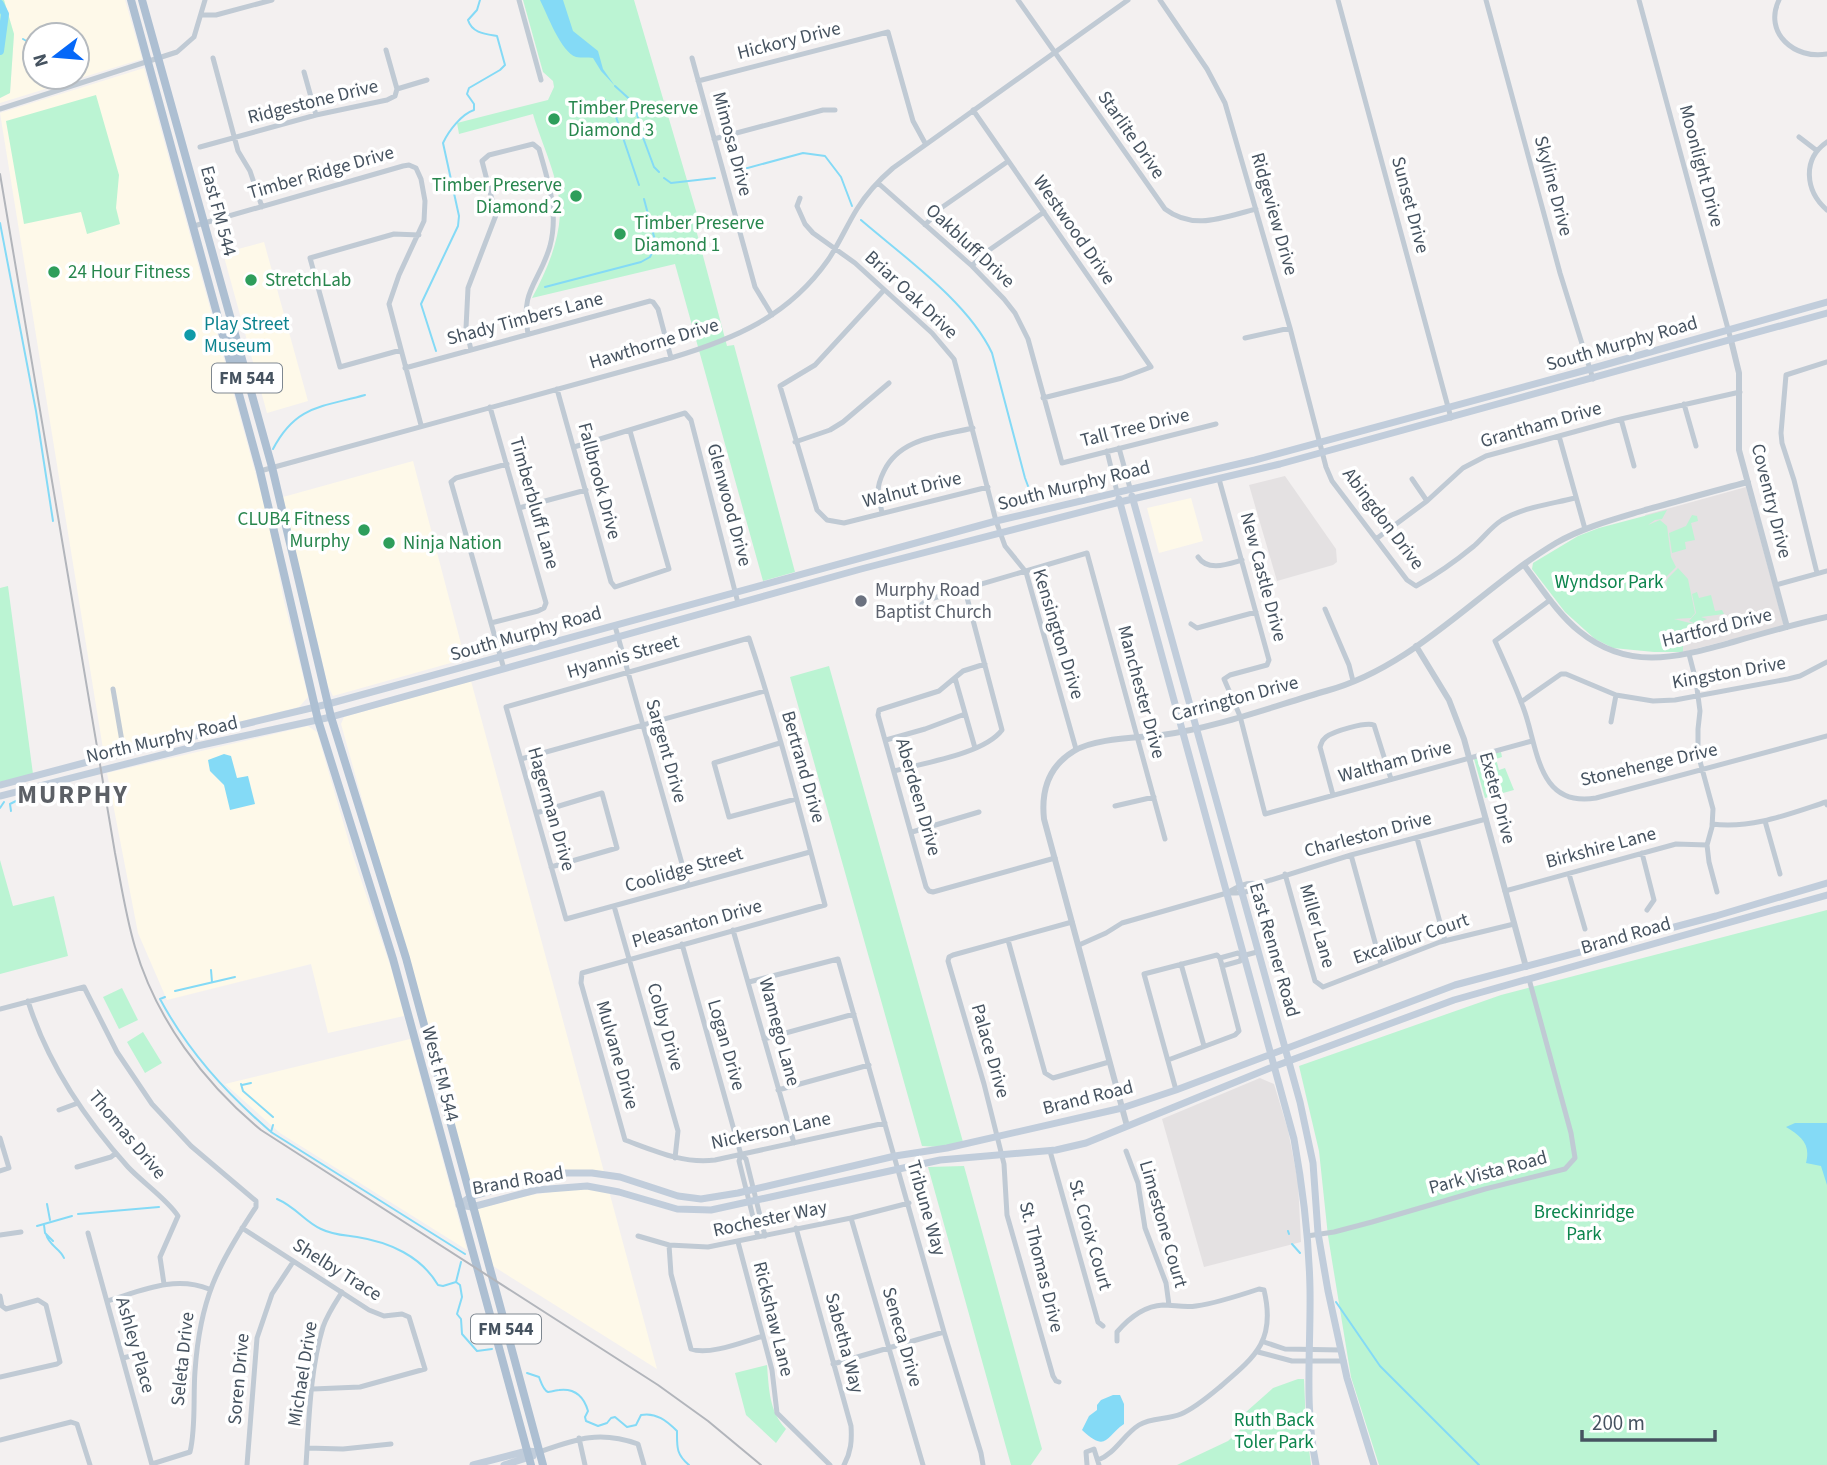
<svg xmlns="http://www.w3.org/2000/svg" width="1827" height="1465" font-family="'Source Sans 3',sans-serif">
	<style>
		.commercial { fill: #fef9e9; fill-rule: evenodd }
		.education { fill: #e4e1e2 }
		.green { fill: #bbf4d3 }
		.water { fill: #84daf6 }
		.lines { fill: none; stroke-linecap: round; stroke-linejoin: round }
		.stream { stroke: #84daf6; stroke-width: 2 }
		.river { stroke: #84daf6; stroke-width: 8 }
		.minor { stroke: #c0cad4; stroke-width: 5 }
		.tertiary { stroke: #c0cad4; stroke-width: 6 }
		.secondary { stroke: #c1cddb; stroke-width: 7 }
		.primary { stroke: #adbfd2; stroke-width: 8 }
		.rail { stroke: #b2b5bb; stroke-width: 2 }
		.leisure-dot { fill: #2e9e5b; stroke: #fff; stroke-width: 2.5 }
		.culture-dot { fill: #0f9aa8; stroke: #fff; stroke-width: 2.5 }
		.worship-dot { fill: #6b7280; stroke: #fff; stroke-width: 2.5 }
		.labels { text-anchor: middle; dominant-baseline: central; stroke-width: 7; stroke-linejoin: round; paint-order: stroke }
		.shield { fill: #fff; stroke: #7e8790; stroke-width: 2 }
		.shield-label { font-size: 18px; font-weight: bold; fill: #465360 }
		.street-label { font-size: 19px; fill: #465360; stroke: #fff }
		.leisure-label { font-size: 19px; fill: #27864d; stroke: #fff; text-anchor: start }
		.culture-label { font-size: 19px; fill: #0d838f; stroke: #fff; text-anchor: start }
		.park-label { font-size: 19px; fill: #0d854d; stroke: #fff }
		.worship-label { font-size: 19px; fill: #5b616d; stroke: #fff; text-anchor: start }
		.district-label { font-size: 26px; font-weight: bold; letter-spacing: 2px; fill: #5c6066; stroke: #fff }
	</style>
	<rect width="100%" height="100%" fill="#f3f0f0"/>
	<path class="commercial" d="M4 0H125L142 59 0 103V98L10 93 14 34ZM35 35H77V77H35Z
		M144 68 268 519 284 601 308 697 299 707 104 755 0 113Z
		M264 242 308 401 267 413 223 253Z
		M413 461 465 659 333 696 328 686 317 639 314 636 283 497Z
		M1191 498 1203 541 1159 553 1147 508Z
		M471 681 604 1172 571 1170 542 1174 472 1192 341 724 344 717Z
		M308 726 317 732 353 856 391 968 404 1016 328 1033 311 964 167 1000 138 933 107 773Z
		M410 1039 467 1250 280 1133 225 1084Z
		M582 1188 609 1191 657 1369 493 1266 477 1209 531 1195Z"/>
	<path class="education" d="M1285 476 1336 549 1337 562 1333 565 1277 581 1249 485Z
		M1746 487 1784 626 1683 652 1645 515Z
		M1260 1078 1274 1084 1288 1130 1298 1182 1301 1242 1204 1267 1162 1119Z"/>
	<path class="green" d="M0 0H4L14 34 10 93 0 98Z
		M523 0H634L699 221 694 222 727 346 734 345 795 572 763 581 675 264 532 298C546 272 558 245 560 215 561 181 542 146 533 114L459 134 457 123 548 100 554 87 553 81 543 72Z
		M96 95 119 175 116 208 120 224 87 234 81 212 24 224 6 121Z
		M1667 510 1662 519 1655 520 1648 525 1660 520 1667 526 1671 557 1676 567 1666 577 1665 586 1668 578 1678 568 1688 579 1695 613 1691 618 1674 619 1694 624 1688 627 1689 630 1683 637V652H1654L1613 648 1595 639 1565 612 1532 569 1533 563 1578 536 1599 528Z
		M1692 515 1697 516 1698 521 1691 523 1695 540 1685 542 1686 549 1672 553 1669 533 1686 526Z
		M8 586 33 774 0 782V588Z
		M1697 592 1699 598 1711 595 1715 611 1722 610 1724 614 1701 617 1707 619 1696 624 1689 621 1696 613 1692 594Z
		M829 666 963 1142 940 1147 922 1146 790 677Z
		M1501 752 1502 757 1496 759 1499 770 1505 768 1514 790 1485 798 1474 759Z
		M0 860 13 906 54 896 68 956 0 974Z
		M1827 910V1465H1379L1351 1377 1328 1236 1319 1151 1299 1066 1501 995Z
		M122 988 138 1020 119 1029 103 997Z
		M143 1032 162 1063 145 1073 127 1042Z
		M964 1166 1042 1449 1031 1465H1011L928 1167Z
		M767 1365C769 1389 769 1411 786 1429L776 1443 746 1415 735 1373Z
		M1298 1379H1304L1306 1426 1311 1465H1177L1228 1441 1241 1429 1246 1412 1273 1388Z"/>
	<path class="water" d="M540 0H563L573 31 598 51 603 69 615 86 601 71 593 58C588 57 581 58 576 57 561 52 547 14 540 0Z
		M224 754 231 756 237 778 248 776 255 804 230 810 224 785 210 771 208 760Z
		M1795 1123H1827V1185L1821 1166 1806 1163C1811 1144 1801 1136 1786 1127Z
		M1113 1395H1120L1124 1404V1424C1105 1437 1107 1453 1082 1430L1089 1416 1097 1410V1405L1101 1400Z"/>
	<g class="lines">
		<path class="stream" d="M23 39 30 43
			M615 86 635 104 641 132 654 167 659 172
			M605 100 615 114 639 185
			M733 172 803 153 825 156 841 177 852 206
			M664 178 671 183 715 178
			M861 220C904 257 968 302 992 353L1025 478 1034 502
			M0 223 36 411 53 521
			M545 287 641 262 650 257 656 244 644 199
			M436 351 421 304 458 226 459 216 443 143C449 130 462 114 474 110V104L467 94 469 88 500 70 505 65 497 36C485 34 472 33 468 20L477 10 480 0
			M273 449C296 405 322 407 365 395
			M0 808 4 802
			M11 811 10 804 24 797
			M211 970 212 982
			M175 991 235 977
			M165 997 160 999C188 1051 225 1092 270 1131
			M241 1084 243 1091 273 1117
			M242 1085 251 1083
			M273 1125 271 1132 465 1254
			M277 1199C296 1207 305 1222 321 1229 333 1235 344 1235 357 1237 389 1242 421 1256 438 1285L443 1286 456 1282 460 1285 462 1297 457 1314 461 1319 462 1334 477 1351 492 1349
			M47 1204 50 1220
			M78 1214 159 1207
			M44 1225 45 1233 53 1241
			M37 1226 72 1216
			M1288 1231 1289 1234
			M46 1234C49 1246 60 1248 64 1258
			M1292 1244 1300 1253
			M456 1282 461 1262
			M1336 1302 1380 1366 1479 1465
			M527 1373 539 1377C541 1382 543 1390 548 1392 549 1392 558 1390 559 1390 576 1388 584 1397 588 1411L585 1417 586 1421 598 1426 607 1423 611 1418 615 1417 627 1427 636 1425 641 1415C656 1412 667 1421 677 1431 677 1447 676 1454 689 1465"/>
		<path class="river" d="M0 4 5 14 0 51"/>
		<path class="minor" d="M519 0 541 80
			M1018 0 1165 209C1194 231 1224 217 1256 209
			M1160 0 1207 69 1225 103 1290 328 1326 467 1332 481 1407 580 1416 586C1436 575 1457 560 1474 546 1484 537 1491 527 1502 520 1524 507 1551 504 1575 498
			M1338 0 1451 418
			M1486 0 1560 273 1593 379
			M1639 0 1731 340
			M1779 0C1763 33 1795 60 1827 54
			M202 15H216L272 0
			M386 50 397 89
			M213 58 238 151 250 171 262 207
			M692 58 755 287 772 315
			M304 72 316 115
			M698 81 888 32 913 121 925 143
			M397 89 427 80
			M0 109 177 52 194 37 205 0
			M973 110 1151 367 1122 378 1043 398
			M1799 137 1816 150
			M714 139 823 110H835
			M1827 142C1802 159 1805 191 1827 210
			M200 147 316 115 387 100 395 96 397 89
			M878 183 972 266 1004 299 1015 313 1028 339 1062 463 1216 424
			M800 198 797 206 805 224 813 233 855 263 932 333 954 359 996 521 1005 546 1026 572 1076 749
			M925 225 941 208 1007 162
			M194 226 403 166 409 165 416 168 421 179 425 201 424 221 399 275 389 304 421 425
			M972 266 982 255 1044 212
			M884 290 815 365 780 386 817 510 827 520 844 523 988 487
			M1245 338 1290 328
			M401 350 340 367 310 258 394 234 419 235
			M471 350 466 328 468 288 496 215 482 161 489 155 533 144 539 149C548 181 559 211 550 246 539 284 520 289 528 334
			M405 368 650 301 653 302 658 309 671 358
			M557 389 611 582 615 587 669 569 630 431
			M1684 404 1696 446
			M490 407 546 603 544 608 538 611 491 623
			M1621 419 1634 466
			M1559 436 1585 529
			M795 442 830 430 843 422 889 383
			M574 447 685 413 691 420 738 603
			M1119 448 1130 488
			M1107 451 1117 492
			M260 471 671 358C734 339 788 317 828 260 839 244 847 225 857 209 867 193 879 180 893 168L1128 0
			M1219 479 1269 660 1267 665 1230 675 1224 679 1240 716 1265 814 1532 741
			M1412 479 1427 501
			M519 508 586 490
			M882 513C881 506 878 498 878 492 878 485 881 477 884 471 900 438 940 436 973 428
			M1376 539 1427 501 1463 468 1486 456 1621 419 1740 392
			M1198 557C1208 572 1228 564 1242 560
			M1817 573 1794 480 1782 443 1781 433 1786 375 1827 362
			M1776 585 1827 571
			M1550 600 1495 641C1505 663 1515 685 1523 707 1538 745 1536 808 1596 798L1827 736
			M919 607 927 600 1087 553 1165 839
			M1325 609 1349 665 1353 681
			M1191 624 1197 628 1256 612
			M615 626 688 885
			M1689 654 1696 681 1700 711 1698 729V754L1713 809 1712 827 1707 845 1709 862 1717 892
			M985 664 963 671 939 691 879 710 878 715 926 887 929 891 933 892 1055 858
			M504 669 451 482 456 478 507 464
			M955 678 975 748
			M113 689 124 753
			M1521 702 1561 674H1566L1616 695 1653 701 1675 700 1788 679 1800 676 1827 662
			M1611 722 1616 695
			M886 740 925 729 965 714
			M780 743 714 763 729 817 796 799
			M521 759 765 691
			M894 771C923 763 984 754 1002 730L965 590
			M1333 795 1320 747C1322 743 1321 741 1326 737 1334 731 1365 722 1374 725L1391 779
			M1115 806 1154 797
			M536 813 602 793 617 848 551 867
			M1765 821 1780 874
			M1712 824C1752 829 1789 814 1826 802L1827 805
			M912 832 979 812
			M1417 838 1445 941
			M810 852 566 919 506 707 749 638C778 725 801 816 825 905L582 973 581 983 625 1140C655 1151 683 1164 715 1160L885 1123
			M1642 853 1654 900 1647 910
			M1351 855 1381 964
			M1285 874 1315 981 1323 987 1440 942 1514 924
			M1569 874 1585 929
			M1505 891 1676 844 1707 845
			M1227 893C1238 893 1251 894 1258 884
			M614 906 678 1131 675 1158
			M733 930 794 1143
			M1008 940 1045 1073 1053 1078 1109 1062
			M682 944 741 1155 739 1161 758 1237
			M1079 945 1106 933 1122 923 1227 893C1237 887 1247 881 1258 884L1351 855 1486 819
			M1220 958 1238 953 1242 956 1257 952
			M1181 964 1204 1046
			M1222 966 1240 961 1242 956
			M749 982 838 959 944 1332 981 1453 983 1465
			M28 1001C47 1062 86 1120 128 1167 142 1182 168 1200 178 1216L160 1257 164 1284
			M0 1009 84 987 117 1052 152 1104 191 1146 256 1201V1207C217 1266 200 1299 195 1371 193 1398 196 1427 190 1452L152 1464
			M764 1039 854 1014
			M1168 1060 1235 1035 1239 1031 1220 958 1217 955 1144 974 1176 1090
			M778 1090 869 1065
			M59 1110 78 1103
			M0 1138 9 1168 0 1171
			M1050 1151 1098 1322 1103 1326
			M1126 1151 1138 1183 1145 1228 1166 1283 1169 1305
			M741 1155 746 1159 765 1236
			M77 1167 111 1157 116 1153
			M851 1218 923 1465
			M242 1228 369 1310 384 1316 402 1314 409 1317 425 1369 360 1387 313 1389
			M796 1228 851 1426C852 1441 851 1452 844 1465
			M88 1233 152 1465
			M0 1235 21 1232
			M638 1236 669 1245 708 1247 851 1218 909 1203
			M1307 1236 1334 1232 1372 1222 1485 1189 1565 1169 1575 1158 1571 1133 1529 979
			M738 1242 772 1370 777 1413 830 1465
			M669 1245 671 1274 691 1349C709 1356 745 1341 763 1336
			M0 1296 2 1306 6 1309 38 1300 46 1305 60 1362 57 1364 0 1377
			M107 1301C141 1291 174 1275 209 1289
			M1264 1342 1285 1349 1341 1350
			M1258 1352 1292 1361H1344
			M123 1358 135 1355
			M833 1364 944 1332
			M1059 1382 1056 1381 1053 1376 1007 1215 1004 1164 984 1084 948 961 949 957 953 955 1072 922
			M579 1438 585 1465
			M0 1440 71 1422 77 1424 90 1465
			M307 1448 343 1449 391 1444
			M539 1452C576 1439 599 1430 638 1444L644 1465
			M1098 1460C1116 1453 1123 1435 1139 1425 1152 1417 1167 1420 1181 1414 1195 1408 1209 1396 1221 1386 1256 1356 1276 1340 1264 1290L1259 1289C1238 1296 1217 1303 1196 1306 1185 1308 1174 1305 1163 1305 1144 1306 1129 1318 1117 1332V1341
			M247 1465 257 1338 272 1294 293 1262
			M306 1465C309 1420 310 1370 323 1327 327 1315 335 1303 342 1292
			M1087 1465 1086 1452 1094 1449 1099 1465"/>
		<path class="tertiary" d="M1731 340 1739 373V450L1787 627
			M1524 565C1541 587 1557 613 1579 631 1629 672 1678 657 1733 642 1764 633 1795 624 1827 617
			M1416 646 1449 700 1464 739 1526 967
			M1127 1126 1044 819C1041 791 1049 766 1074 751 1095 738 1138 738 1162 735 1215 728 1274 706 1326 691 1415 667 1479 589 1556 543 1584 527 1615 519 1645 510 1679 501 1713 491 1748 482"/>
		<path class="secondary" d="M1132 496 1300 1102 1313 1163 1318 1233 1328 1291 1347 1378 1374 1465
			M1119 499 1294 1139C1303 1189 1309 1238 1310 1289 1311 1348 1304 1406 1316 1465
			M0 785 99 759 328 704 996 521 1255 460 1590 369 1827 302
			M0 796 197 746 331 717 861 569 1120 502 1280 464 1827 313
			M459 1205 470 1197 533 1179 566 1173H592L620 1177 678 1196 701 1199 738 1193 895 1156 947 1148 1122 1108 1176 1090 1455 985 1716 916 1827 883
			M459 1205 472 1207 536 1190 587 1186 619 1192 677 1209 711 1210 940 1160 1056 1150 1086 1143 1270 1068 1454 1000 1827 895
			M473 1465 527 1451 539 1452
			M504 1465 533 1456"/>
		<path class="primary" d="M131 0 260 471 318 720 393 959 531 1465
			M142 0 272 467 331 717 406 958 543 1465
			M226 325 240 372H246"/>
		<path class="rail" d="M0 174 115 853C121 884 126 917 135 947 156 1019 204 1083 261 1130L658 1385 708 1421 761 1465"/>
	</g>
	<g class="leisure-dot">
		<circle cx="554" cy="119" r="7"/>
		<circle cx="576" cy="196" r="7"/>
		<circle cx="620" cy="234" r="7"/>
		<circle cx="54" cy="272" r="7"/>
		<circle cx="251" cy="280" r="7"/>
		<circle cx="364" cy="530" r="7"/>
		<circle cx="389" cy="543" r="7"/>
	</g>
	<circle class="culture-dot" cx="190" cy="335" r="7"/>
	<circle class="worship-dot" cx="861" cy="601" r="7"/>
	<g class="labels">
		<g class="shield">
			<rect x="212" y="363.5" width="70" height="29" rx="5"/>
			<rect x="471" y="1314.5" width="70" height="29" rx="5"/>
		</g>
		<g class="shield-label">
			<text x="247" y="378">FM 544</text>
			<text x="506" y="1329">FM 544</text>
		</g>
		<g class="street-label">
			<text transform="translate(789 41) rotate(-14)">Hickory Drive</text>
			<text transform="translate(313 102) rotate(-14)">Ridgestone Drive</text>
			<text transform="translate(1131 135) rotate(55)">Starlite Drive</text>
			<text transform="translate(732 144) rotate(75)">Mimosa Drive</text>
			<text transform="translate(1701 166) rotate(75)">Moonlight Drive</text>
			<text transform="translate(321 173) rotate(-16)">Timber Ridge Drive</text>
			<text transform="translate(1553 186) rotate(75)">Skyline Drive</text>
			<text transform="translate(1410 205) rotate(75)">Sunset Drive</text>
			<text transform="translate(218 211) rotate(75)">East FM 544</text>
			<text transform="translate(1274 214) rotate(74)">Ridgeview Drive</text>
			<text transform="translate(1074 230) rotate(55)">Westwood Drive</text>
			<text transform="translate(970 246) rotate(43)">Oakbluff Drive</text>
			<text transform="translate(911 295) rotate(43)">Briar Oak Drive</text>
			<text transform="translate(525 319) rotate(-15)">Shady Timbers Lane</text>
			<text transform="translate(654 344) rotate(-17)">Hawthorne Drive</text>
			<text transform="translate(1622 344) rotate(-16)">South Murphy Road</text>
			<text transform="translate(1541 425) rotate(-16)">Grantham Drive</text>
			<text transform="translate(1135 428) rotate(-14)">Tall Tree Drive</text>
			<text transform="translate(599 481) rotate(75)">Fallbrook Drive</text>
			<text transform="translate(1074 486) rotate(-14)">South Murphy Road</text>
			<text transform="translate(912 490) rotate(-14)">Walnut Drive</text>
			<text transform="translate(1771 501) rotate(76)">Coventry Drive</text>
			<text transform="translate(534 503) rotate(74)">Timberbluff Lane</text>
			<text transform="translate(729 505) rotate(75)">Glenwood Drive</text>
			<text transform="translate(1383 519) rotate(53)">Abingdon Drive</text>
			<text transform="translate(1263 577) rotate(75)">New Castle Drive</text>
			<text transform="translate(1717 628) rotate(-14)">Hartford Drive</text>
			<text transform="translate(526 634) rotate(-16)">South Murphy Road</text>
			<text transform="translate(1058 634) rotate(73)">Kensington Drive</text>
			<text transform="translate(623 657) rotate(-16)">Hyannis Street</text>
			<text transform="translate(1729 673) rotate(-10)">Kingston Drive</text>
			<text transform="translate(1141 692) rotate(75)">Manchester Drive</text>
			<text transform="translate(1235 699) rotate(-15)">Carrington Drive</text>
			<text transform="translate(162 740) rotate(-13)">North Murphy Road</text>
			<text transform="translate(666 751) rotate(74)">Sargent Drive</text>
			<text transform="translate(1395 762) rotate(-15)">Waltham Drive</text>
			<text transform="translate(1649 765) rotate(-13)">Stonehenge Drive</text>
			<text transform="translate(803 767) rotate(74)">Bertrand Drive</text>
			<text transform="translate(918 797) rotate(74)">Aberdeen Drive</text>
			<text transform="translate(1497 798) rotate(75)">Exeter Drive</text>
			<text transform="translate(551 809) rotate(74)">Hagerman Drive</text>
			<text transform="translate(1368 835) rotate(-15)">Charleston Drive</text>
			<text transform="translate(1601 848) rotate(-15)">Birkshire Lane</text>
			<text transform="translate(684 870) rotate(-16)">Coolidge Street</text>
			<text transform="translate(697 924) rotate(-16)">Pleasanton Drive</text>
			<text transform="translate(1317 926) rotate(74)">Miller Lane</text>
			<text transform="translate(1626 936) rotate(-16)">Brand Road</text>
			<text transform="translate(1411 939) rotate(-19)">Excalibur Court</text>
			<text transform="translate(1274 950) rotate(74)">East Renner Road</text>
			<text transform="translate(665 1027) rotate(74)">Colby Drive</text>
			<text transform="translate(779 1032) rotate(75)">Wamego Lane</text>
			<text transform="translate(726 1045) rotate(74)">Logan Drive</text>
			<text transform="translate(990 1051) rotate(74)">Palace Drive</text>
			<text transform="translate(617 1055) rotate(74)">Mulvane Drive</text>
			<text transform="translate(440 1074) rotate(75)">West FM 544</text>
			<text transform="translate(1088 1098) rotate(-14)">Brand Road</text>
			<text transform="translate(771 1131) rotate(-12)">Nickerson Lane</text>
			<text transform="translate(127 1135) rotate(50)">Thomas Drive</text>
			<text transform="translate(1488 1173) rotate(-15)">Park Vista Road</text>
			<text transform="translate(518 1181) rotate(-10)">Brand Road</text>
			<text transform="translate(926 1208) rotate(74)">Tribune Way</text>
			<text transform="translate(770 1219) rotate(-12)">Rochester Way</text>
			<text transform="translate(1163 1224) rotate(74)">Limestone Court</text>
			<text transform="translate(1090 1235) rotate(74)">St. Croix Court</text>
			<text transform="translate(1041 1267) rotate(76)">St. Thomas Drive</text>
			<text transform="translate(337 1270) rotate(32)">Shelby Trace</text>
			<text transform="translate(773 1319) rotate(76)">Rickshaw Lane</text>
			<text transform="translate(902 1337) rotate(74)">Seneca Drive</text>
			<text transform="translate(844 1343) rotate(75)">Sabetha Way</text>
			<text transform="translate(135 1345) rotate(74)">Ashley Place</text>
			<text transform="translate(183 1359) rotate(-84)">Seleta Drive</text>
			<text transform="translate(303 1374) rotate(-81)">Michael Drive</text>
			<text transform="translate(239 1379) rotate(-85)">Soren Drive</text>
		</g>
		<g class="leisure-label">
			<text x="568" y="108">Timber Preserve<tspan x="568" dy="22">Diamond 3</tspan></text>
			<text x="562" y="185" text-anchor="end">Timber Preserve<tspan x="562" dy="22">Diamond 2</tspan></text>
			<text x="634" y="223">Timber Preserve<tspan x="634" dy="22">Diamond 1</tspan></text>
			<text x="68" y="272">24 Hour Fitness</text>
			<text x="265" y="280">StretchLab</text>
			<text x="350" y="519" text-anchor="end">CLUB4 Fitness<tspan x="350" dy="22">Murphy</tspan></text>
			<text x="403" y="543">Ninja Nation</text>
		</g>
		<g class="culture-label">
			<text x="204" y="324">Play Street<tspan x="204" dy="22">Museum</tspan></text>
		</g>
		<g class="park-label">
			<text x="1609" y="582">Wyndsor Park</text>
			<text x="1584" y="1212">Breckinridge<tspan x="1584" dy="22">Park</tspan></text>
			<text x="1274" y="1420">Ruth Back<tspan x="1274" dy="22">Toler Park</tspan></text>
		</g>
		<g class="worship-label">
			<text x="875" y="590">Murphy Road<tspan x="875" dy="22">Baptist Church</tspan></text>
		</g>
		<g class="district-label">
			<text x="73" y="794">MURPHY</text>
		</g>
	</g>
	<g transform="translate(56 56) rotate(254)"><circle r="33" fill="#ffffff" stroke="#b5babf" stroke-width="2"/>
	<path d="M0-5L12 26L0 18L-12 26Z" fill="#0668f8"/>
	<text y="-10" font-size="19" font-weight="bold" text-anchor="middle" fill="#465360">N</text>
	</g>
	<path d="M1582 1430v10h133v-10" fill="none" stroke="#465360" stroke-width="3.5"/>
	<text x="1592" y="1430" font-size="21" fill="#465360" stroke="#ffffff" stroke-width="5" paint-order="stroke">200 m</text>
</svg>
